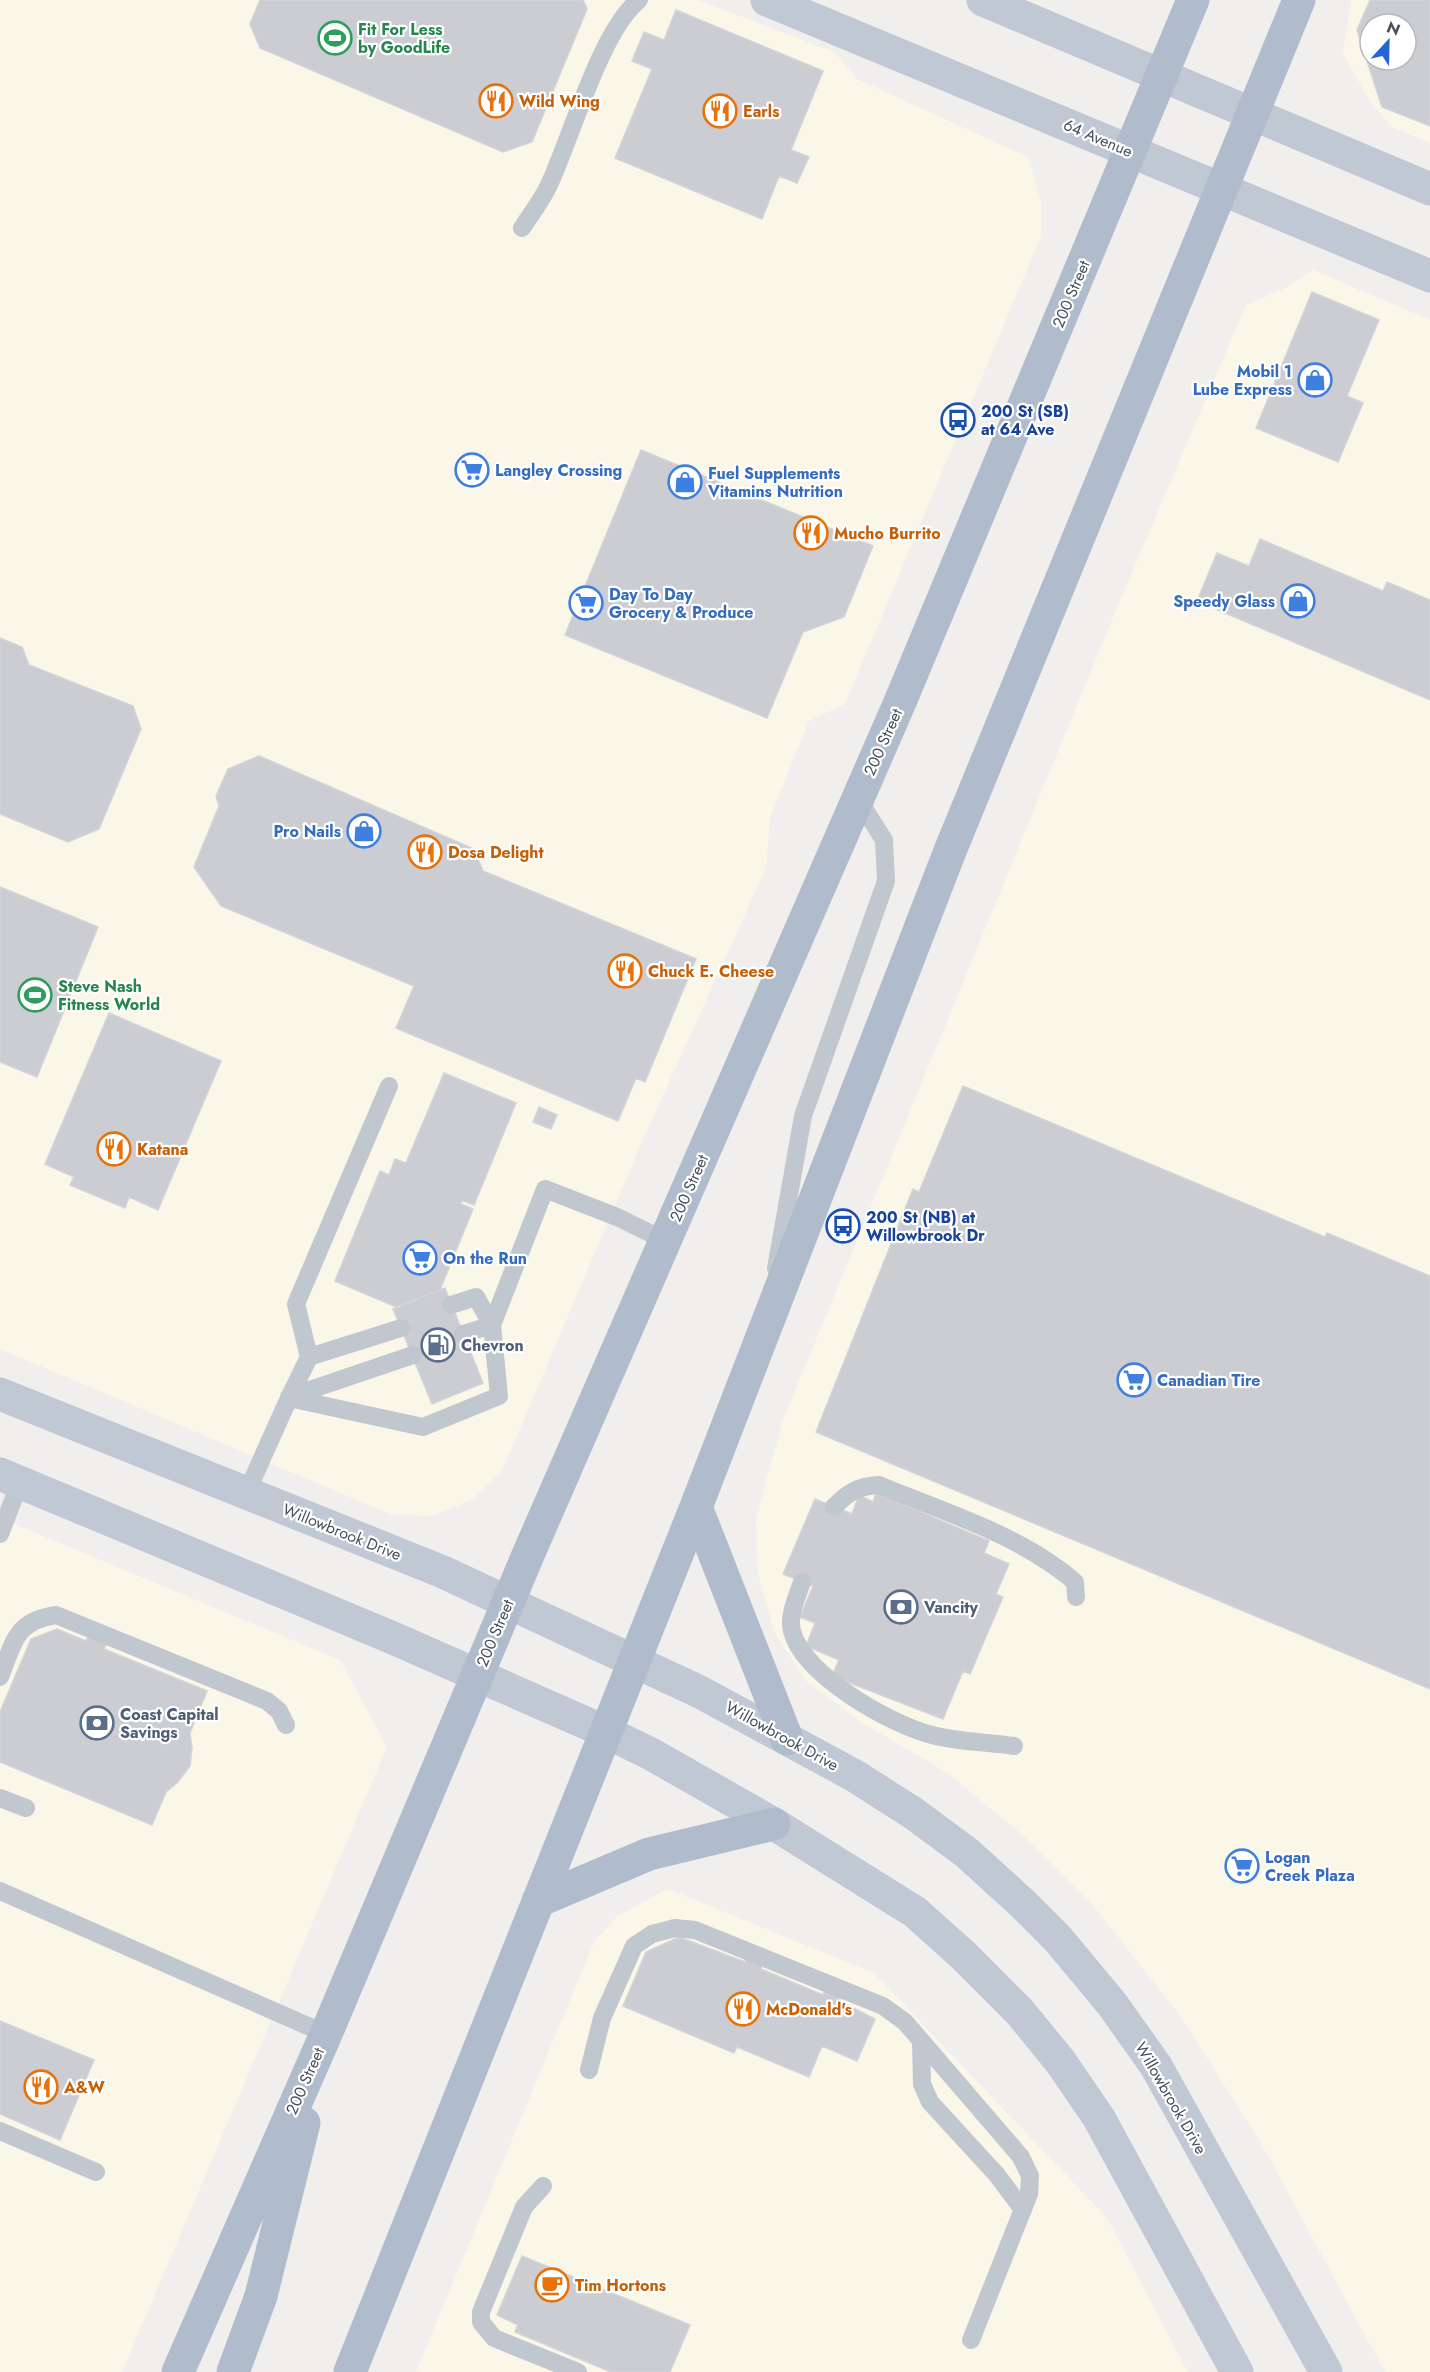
<svg xmlns="http://www.w3.org/2000/svg" width="1430" height="2372" font-family="Jost,sans-serif">
	<style>
		.commercial { fill: #faf7e8; fill-rule: evenodd }
		.building { fill: #cccdd3; stroke: #d2d4d9; stroke-width: 1.5; fill-rule: evenodd }
		.lines { fill: none; stroke-linecap: round; stroke-linejoin: round }
		.lane { stroke: #c0c7cf; stroke-width: 18 }
		.secondary { stroke: #c0c8d4; stroke-width: 33 }
		.primary { stroke: #b0bbcb; stroke-width: 33 }
		.labels { text-anchor: middle; dominant-baseline: central; stroke-width: 4.5; stroke-linejoin: round; paint-order: stroke }
		.leisure-label { font-size: 16px; font-weight: bold; fill: #27864d; stroke: #fff; text-anchor: start }
		.food-label { font-size: 16px; font-weight: bold; fill: #c56008; stroke: #fff; text-anchor: start }
		.street-label { font-size: 16px; fill: #48505a; stroke: #fff }
		.shop-label { font-size: 16px; font-weight: bold; fill: #366cbe; stroke: #fff; text-anchor: start }
		.transit-label { font-size: 16px; font-weight: bold; fill: #164399; stroke: #fff; text-anchor: start }
		.service-label { font-size: 16px; font-weight: bold; fill: #4e5e75; stroke: #fff; text-anchor: start }
	</style>
	<rect width="100%" height="100%" fill="#f1eeee"/>
	<path class="commercial" d="M0 0H698L834 52 857 79 1028 157 1041 201V236L845 704 809 721 770 818 766 868 642 1142 502 1471 473 1499 432 1516 390 1514 0 1349Z
		M1351 0H1430V143L1392 127 1369 100 1343 53ZM1370 24H1406V60H1370Z
		M1313 270 1430 320V2372H1385L1261 2143 1181 2017 1089 1900 1018 1831 949 1774 863 1723 806 1681 775 1633 758 1574 756 1517 783 1420 1124 591 1246 305 1285 288Z
		M0 1518 340 1660 387 1747 122 2372H0Z
		M668 1889 874 1973 1107 2218 1188 2372H416L594 1942 617 1916Z"/>
	<path class="building" d="M260 0H583L587 9 532 142 503 152 260 48 250 24Z
		M1370 0H1430V126L1382 107 1357 30ZM1370 24H1406V60H1370Z
		M676 10 823 71 791 150 809 157 797 183 779 176 762 219 615 158 652 69 632 61 644 32 664 40Z
		M1312 292 1379 320 1347 396 1363 403 1338 462 1256 428Z
		M641 450 873 546 844 617 803 632 767 718 565 635Z
		M1260 539 1383 591 1387 582 1430 600V700L1197 601 1217 553 1249 566Z
		M0 638 22 647 29 665 133 706 141 729 99 829 68 842 0 814Z
		M259 756 474 849 483 871 696 959 645 1082 636 1078 618 1121 396 1028 414 986 221 906 194 867 219 806 216 796 228 769Z
		M0 887 98 927 37 1077 0 1062Z
		M109 1013 221 1061 158 1210 129 1197 125 1208 70 1185 74 1177 45 1164Z
		M444 1073 516 1103 474 1205 462 1200 461 1204 473 1209 440 1290 396 1307 335 1281 380 1171 389 1175 395 1159 406 1163Z
		M963 1086 1325 1237 1327 1233 1430 1276V1689L816 1432 913 1189 919 1192Z
		M539 1107 557 1115 551 1129 533 1122Z
		M445 1288 483 1383 432 1404 393 1309Z
		M876 1493 989 1541 984 1553 1009 1564 996 1594 1003 1597 970 1674 963 1671 943 1719 832 1676 839 1660 806 1646 815 1623 800 1617 813 1586 783 1574 815 1499 852 1514 859 1495 873 1502Z
		M57 1629 86 1641 89 1633 108 1640 104 1649 207 1691 190 1733 192 1748 190 1766 178 1782 166 1792 152 1825 0 1762V1712L31 1639Z
		M679 1937 745 1962 747 1957 763 1964 761 1969 823 1995 825 1989 842 1996 840 2001 875 2019 857 2061 822 2046 809 2077 737 2047 734 2053 623 2006 646 1952Z
		M0 2021 94 2060 60 2140 0 2114Z
		M522 2256 690 2325 670 2372H611L515 2332 518 2325 497 2315Z"/>
	<g class="lines">
		<path class="lane" d="M522 228C531 214 542 200 549 185 571 138 601 30 639 0
			M776 1268 803 1116 886 881 884 840 858 799
			M451 1305 476 1297 492 1325 463 1334
			M309 1357 296 1304 389 1086
			M289 1397 413 1355
			M289 1398 309 1357 401 1328
			M246 1494 289 1398 423 1427 499 1396 492 1325 545 1189 617 1217 666 1241
			M834 1507C848 1492 859 1486 879 1485 944 1512 1021 1535 1075 1582L1076 1597
			M0 1534 20 1482
			M802 1582C797 1597 788 1615 792 1631 803 1675 891 1725 932 1735 958 1742 988 1742 1014 1746
			M0 1677C14 1642 15 1621 56 1615L267 1701 279 1711 286 1725
			M0 1798 26 1808
			M0 1891 326 2034
			M921 2041 922 2084 930 2102 997 2175 1023 2210
			M589 2070 602 2018 634 1946 652 1934 675 1928 695 1930 883 2006 905 2022 1021 2157 1030 2176 1029 2194 971 2340
			M0 2131 96 2172
			M543 2186 524 2207 481 2312V2322L494 2338 578 2372"/>
		<path class="secondary" d="M767 0 1430 276
			M983 0 1430 189
			M0 1394 443 1572 700 1692 855 1776 913 1813 967 1853 1022 1903 1058 1939 1112 2004 1156 2066 1326 2372
			M0 1474 393 1638 604 1731 651 1754 774 1824 915 1912 963 1955 1019 2011 1060 2061 1099 2118 1237 2372"/>
		<path class="primary" d="M696 1507 787 1739
			M538 1901 649 1854 774 1824
			M178 2372 326 2034 528 1555 900 702 1193 0
			M233 2372 261 2296 304 2123
			M350 2372 696 1507 950 851 1299 0"/>
	</g>
	<defs>
		<symbol id="stadium-ring" viewBox="-11 -11 22 22"><circle r="9.5" fill="#fff" stroke="#2e9e5b" stroke-width="1.5"/><path d="M0-5a6.5 5 0 1 0 0 10a6.5 5 0 1 0 0-10ZM-3.5-1.8h7v3.6h-7Z" fill="#2e9e5b"/></symbol>
		<symbol id="restaurant-ring" viewBox="-11 -11 22 22"><circle r="9.5" fill="#fff" stroke="#e8710a" stroke-width="1.5"/><path d="M-5-6h1v4h1v-4h1v4h1v-4h1v5L-1.5 .5V6h-2V.5L-5-1ZM5-6V6H3V1.5H1.5Q1.5-4 5-6Z" fill="#e8710a"/></symbol>
		<symbol id="shop-ring" viewBox="-11 -11 22 22"><circle r="9.5" fill="#fff" stroke="#3f7fe0" stroke-width="1.5"/><path d="M-5-2.5h2.3a2.7 3.5 0 0 1 5.4 0H5L5.5 6h-11ZM-1.5-2.5h3a1.5 2.3 0 0 0-3 0Z" fill="#3f7fe0"/></symbol>
		<symbol id="bus-ring" viewBox="-11 -11 22 22"><circle r="9.5" fill="#fff" stroke="#1a4fb4" stroke-width="1.5"/><path d="M-5-6H5V4H4V6H2V4H-2V6H-4V4H-5ZM-3.5-4V0h7V-4ZM-3.5 1.2v1.5H-2V1.2ZM2 1.2v1.5H3.5V1.2Z" fill="#1a4fb4"/></symbol>
		<symbol id="supermarket-ring" viewBox="-11 -11 22 22"><circle r="9.5" fill="#fff" stroke="#3f7fe0" stroke-width="1.5"/><path d="M-6-5.5h2.5l.6 2H6L4.5 2H-2.5L-4.4-4H-6ZM-1.5 3.2a1.3 1.3 0 1 0 .1 0ZM3 3.2a1.3 1.3 0 1 0 .1 0Z" fill="#3f7fe0"/></symbol>
		<symbol id="fuel-ring" viewBox="-11 -11 22 22"><circle r="9.5" fill="#fff" stroke="#5c6f8a" stroke-width="1.5"/><path d="M-5.5-6h7V0h2V4h1.3V-2.5L3-4.5l.8-.8L6-3V5H2.5V1h-1V6h-7ZM-4.2-4.7v3.2H.2V-4.7Z" fill="#5c6f8a"/></symbol>
		<symbol id="bank-ring" viewBox="-11 -11 22 22"><circle r="9.5" fill="#fff" stroke="#5c6f8a" stroke-width="1.5"/><path d="M-6-4H6V4H-6ZM0-2.3a2.3 2.3 0 1 0 0 4.6a2.3 2.3 0 1 0 0-4.6Z" fill="#5c6f8a"/></symbol>
		<symbol id="cafe-ring" viewBox="-11 -11 22 22"><circle r="9.5" fill="#fff" stroke="#e8710a" stroke-width="1.5"/><path d="M-5.5-4.5H6V0H3Q3 3.5 0 3.5H-2.5Q-5.5 3.5-5.5 0ZM3-3.2v2h1.7v-2ZM-6 4.5H4V6H-6Z" fill="#e8710a"/></symbol>
	</defs>
	<g fill-rule="evenodd">
		<use href="#stadium-ring" x="316" y="19" width="38" height="38"/>
		<use href="#restaurant-ring" x="477" y="82" width="38" height="38"/>
		<use href="#restaurant-ring" x="701" y="92" width="38" height="38"/>
		<use href="#shop-ring" x="1296" y="361" width="38" height="38"/>
		<use href="#bus-ring" x="939" y="401" width="38" height="38"/>
		<use href="#supermarket-ring" x="453" y="451" width="38" height="38"/>
		<use href="#shop-ring" x="666" y="463" width="38" height="38"/>
		<use href="#restaurant-ring" x="792" y="514" width="38" height="38"/>
		<use href="#shop-ring" x="1279" y="582" width="38" height="38"/>
		<use href="#supermarket-ring" x="567" y="584" width="38" height="38"/>
		<use href="#shop-ring" x="345" y="812" width="38" height="38"/>
		<use href="#restaurant-ring" x="406" y="833" width="38" height="38"/>
		<use href="#restaurant-ring" x="606" y="952" width="38" height="38"/>
		<use href="#stadium-ring" x="16" y="976" width="38" height="38"/>
		<use href="#restaurant-ring" x="95" y="1130" width="38" height="38"/>
		<use href="#bus-ring" x="824" y="1207" width="38" height="38"/>
		<use href="#supermarket-ring" x="401" y="1239" width="38" height="38"/>
		<use href="#fuel-ring" x="419" y="1326" width="38" height="38"/>
		<use href="#supermarket-ring" x="1115" y="1361" width="38" height="38"/>
		<use href="#bank-ring" x="882" y="1588" width="38" height="38"/>
		<use href="#bank-ring" x="78" y="1704" width="38" height="38"/>
		<use href="#supermarket-ring" x="1223" y="1847" width="38" height="38"/>
		<use href="#restaurant-ring" x="724" y="1990" width="38" height="38"/>
		<use href="#restaurant-ring" x="22" y="2068" width="38" height="38"/>
		<use href="#cafe-ring" x="533" y="2266" width="38" height="38"/>
	</g>
	<g class="labels">
		<g class="leisure-label">
			<text x="358" y="29">Fit For Less<tspan x="358" dy="18">by GoodLife</tspan></text>
			<text x="58" y="986">Steve Nash<tspan x="58" dy="18">Fitness World</tspan></text>
		</g>
		<g class="food-label">
			<text x="519" y="101">Wild Wing</text>
			<text x="743" y="111">Earls</text>
			<text x="834" y="533">Mucho Burrito</text>
			<text x="448" y="852">Dosa Delight</text>
			<text x="648" y="971">Chuck E. Cheese</text>
			<text x="137" y="1149">Katana</text>
			<text x="766" y="2009">McDonald's</text>
			<text x="64" y="2087">A&amp;W</text>
			<text x="575" y="2285">Tim Hortons</text>
		</g>
		<g class="street-label">
			<text transform="translate(1098 138) rotate(23)">64 Avenue</text>
			<text transform="translate(1071 294) rotate(-67)">200 Street</text>
			<text transform="translate(883 742) rotate(-66)">200 Street</text>
			<text transform="translate(689 1188) rotate(-66)">200 Street</text>
			<text transform="translate(342 1532) rotate(22)">Willowbrook Drive</text>
			<text transform="translate(495 1633) rotate(-67)">200 Street</text>
			<text transform="translate(782 1736) rotate(29)">Willowbrook Drive</text>
			<text transform="translate(305 2081) rotate(-66)">200 Street</text>
			<text transform="translate(1171 2098) rotate(60)">Willowbrook Drive</text>
		</g>
		<g class="shop-label">
			<text x="1292" y="371" text-anchor="end">Mobil 1<tspan x="1292" dy="18">Lube Express</tspan></text>
			<text x="495" y="470">Langley Crossing</text>
			<text x="708" y="473">Fuel Supplements<tspan x="708" dy="18">Vitamins Nutrition</tspan></text>
			<text x="609" y="594">Day To Day<tspan x="609" dy="18">Grocery &amp; Produce</tspan></text>
			<text x="1275" y="601" text-anchor="end">Speedy Glass</text>
			<text x="341" y="831" text-anchor="end">Pro Nails</text>
			<text x="443" y="1258">On the Run</text>
			<text x="1157" y="1380">Canadian Tire</text>
			<text x="1265" y="1857">Logan<tspan x="1265" dy="18">Creek Plaza</tspan></text>
		</g>
		<g class="transit-label">
			<text x="981" y="411">200 St (SB)<tspan x="981" dy="18">at 64 Ave</tspan></text>
			<text x="866" y="1217">200 St (NB) at<tspan x="866" dy="18">Willowbrook Dr</tspan></text>
		</g>
		<g class="service-label">
			<text x="461" y="1345">Chevron</text>
			<text x="924" y="1607">Vancity</text>
			<text x="120" y="1714">Coast Capital<tspan x="120" dy="18">Savings</tspan></text>
		</g>
	</g>
	<g transform="translate(1388 42) rotate(22)"><circle r="28" fill="#ffffff" stroke="#b6b9bd" stroke-width="1.5"/>
	<path d="M0-4.5L10 22L0 15L-10 22Z" fill="#2564d4"/>
	<text y="-9" font-size="16" font-weight="bold" text-anchor="middle" fill="#48505a">N</text>
	</g>
</svg>
